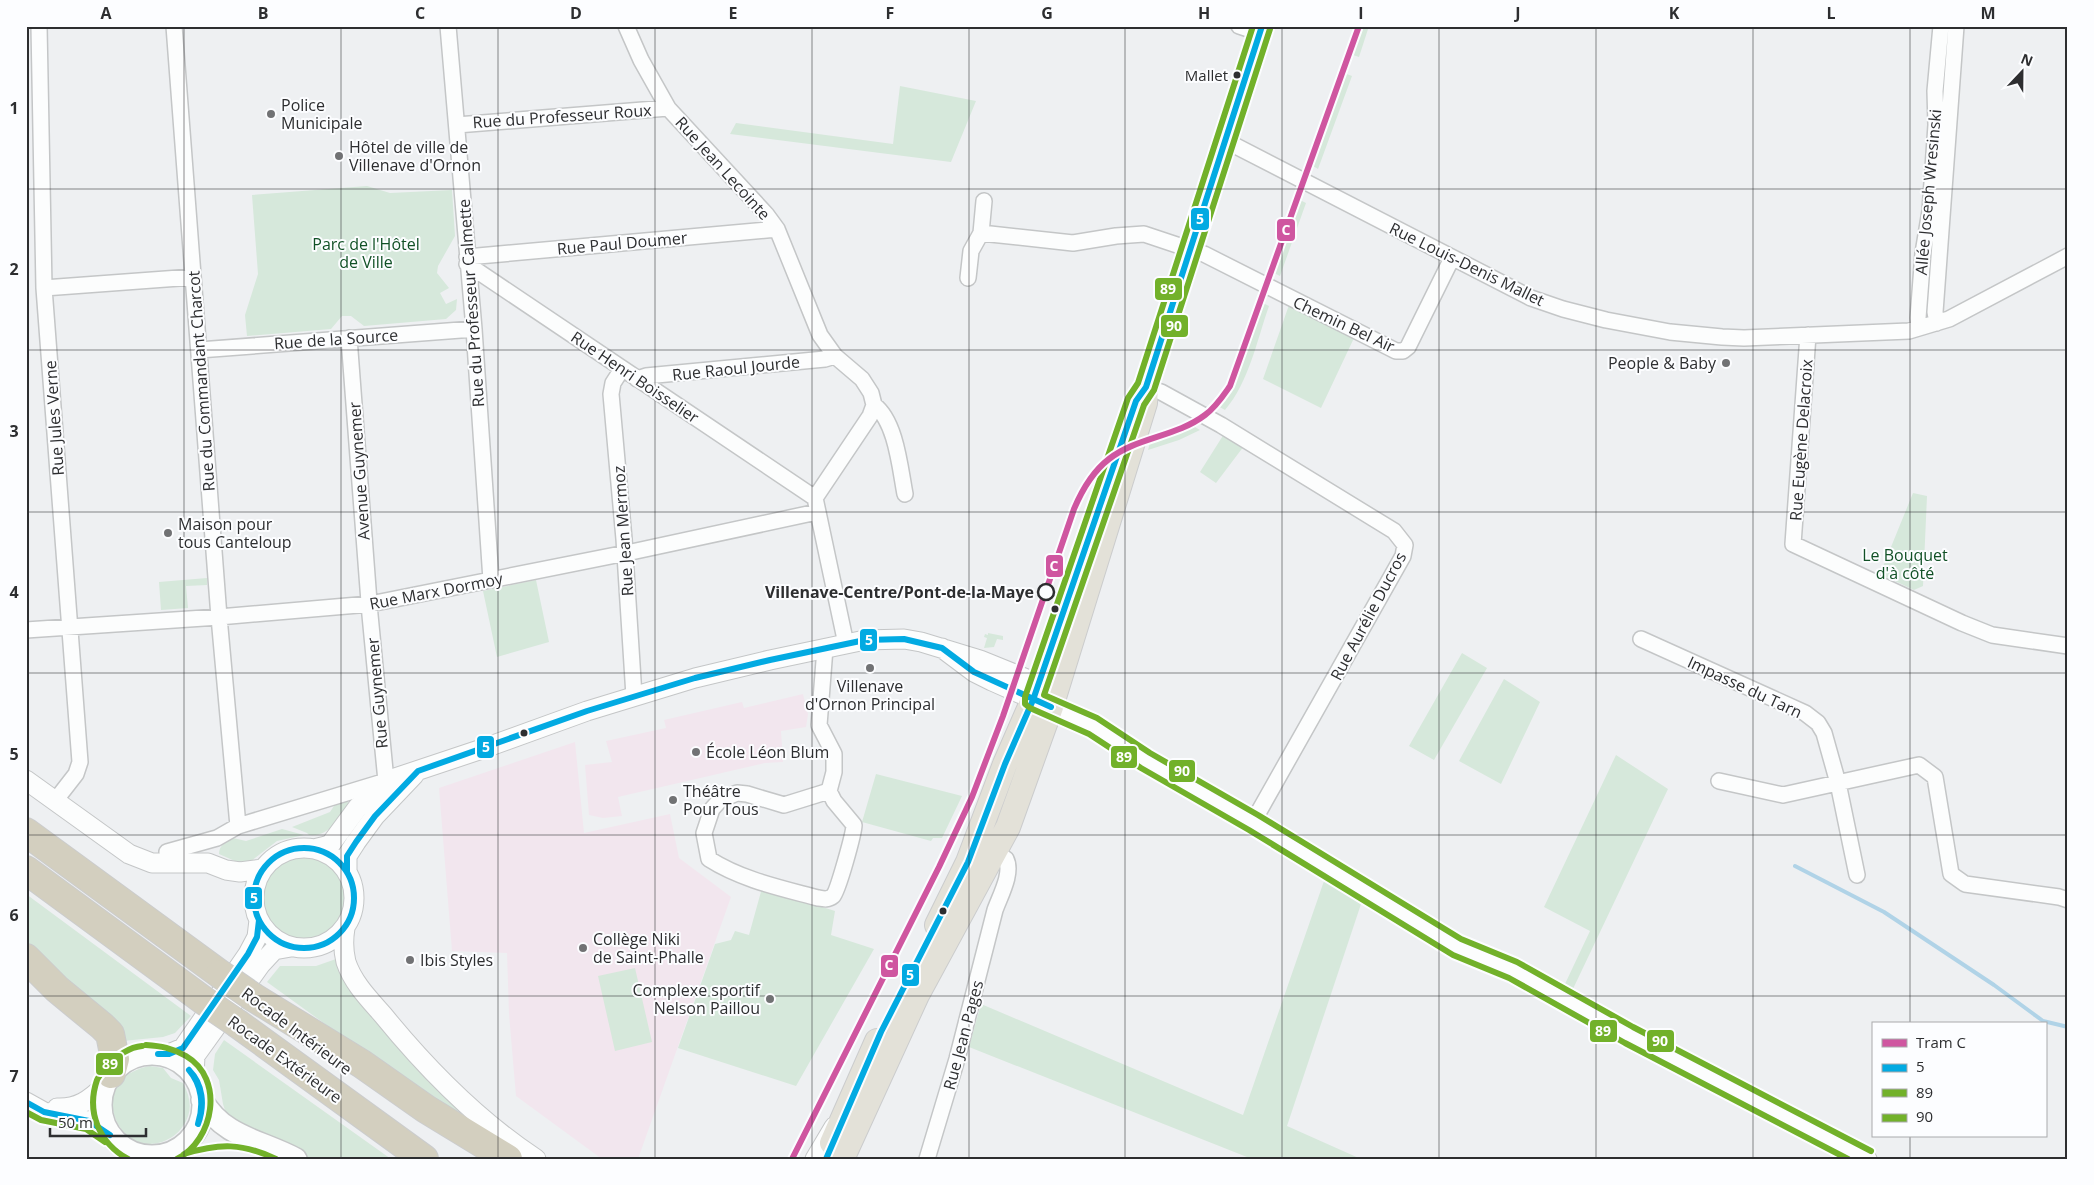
<svg xmlns="http://www.w3.org/2000/svg" width="2094" height="1185" font-family="'Open Sans',sans-serif">
	<style>
		.education { fill: #f2e6ee }
		.green { fill: #d6e8db }
		.lines { fill: none; stroke-linecap: round; stroke-linejoin: round }
		.stream { stroke: #b0d3e7; stroke-width: 4 }
		.minor-casing { stroke: #c4c6c7; stroke-width: 18 }
		.tertiary-casing { stroke: #c4c6c7; stroke-width: 21 }
		.secondary-casing { stroke: #c4c6c7; stroke-width: 24 }
		.primary-casing { stroke: #cbcccd; stroke-width: 26 }
		.motorway-casing { stroke: #cbcccd; stroke-width: 30 }
		.minor { stroke: #fcfdfd; stroke-width: 15 }
		.tertiary { stroke: #fcfdfd; stroke-width: 19 }
		.secondary { stroke: #fcfdfd; stroke-width: 21 }
		.primary { stroke: #e3e1d8; stroke-width: 24 }
		.motorway { stroke: #d3cfbf; stroke-width: 28 }
		.motorway-bridge-casing { stroke: #cbcccd; stroke-width: 30; stroke-linecap: butt }
		.motorway-bridge { stroke: #d3cfbf; stroke-width: 28 }
		.bus-1-casing { stroke: #fcfdff; stroke-width: 10 }
		.bus-2-casing { stroke: #fcfdff; stroke-width: 10 }
		.bus-3-casing { stroke: #fcfdff; stroke-width: 10 }
		.bus-1 { stroke: #02aae2; stroke-width: 6 }
		.bus-2 { stroke: #72b12a; stroke-width: 6 }
		.bus-3 { stroke: #72b12a; stroke-width: 6 }
		.tram-1-casing { stroke: #fcfdff; stroke-width: 10 }
		.tram-1 { stroke: #cf56a0; stroke-width: 6 }
		.grid { fill: none; stroke: #2d2e30; stroke-width: 1; stroke-opacity: 0.55 }
		.bus-dot { fill: #2d2e30; stroke: #fcfdff; stroke-width: 2 }
		.poi-dot { fill: #717274; stroke: #fcfdff; stroke-width: 2 }
		.stop-dot { fill: #fcfdff; stroke: #2d2e30; stroke-width: 2.5 }
		.labels { text-anchor: middle; dominant-baseline: central; stroke-width: 4; stroke-linejoin: round; paint-order: stroke }
		.bus-label { font-size: 15px; fill: #2d2e30; stroke: #fcfdff; text-anchor: end }
		.poi-label { font-size: 16px; fill: #2d2e30; stroke: #fcfdff; text-anchor: start }
		.street-label { font-size: 16px; fill: #2d2e30; stroke: #fcfdff }
		.park-label { font-size: 16px; fill: #115126; stroke: #fcfdff }
		.stop-label { font-size: 16px; font-weight: bold; fill: #2d2e30; stroke: #fcfdff; text-anchor: end }
		.line-badge { stroke: #fcfdff; stroke-width: 2 }
		.badge-label { font-size: 14px; text-anchor: middle; font-weight: bold; fill: #fff }
		.neatline { fill: none; stroke: #2d2e30; stroke-width: 2 }
		.grid-label { font-size: 16px; text-anchor: middle; font-weight: bold; fill: #2d2e30 }
	</style>
	<rect width="100%" height="100%" fill="#eef0f2"/>
	<path class="education" d="M803 694 808 714 806 727 781 731 783 762 765 763 618 797 622 816 603 818 589 815 585 765 612 762 606 741 666 728 664 720 742 702 744 708Z
		M575 742 584 833 670 814 679 858 731 897 638 1159H602L516 1096 509 1014 507 953 452 951 439 788Z"/>
	<path class="green" d="M1356 26H1369L1359 57 1347 53Z
		M1341 72 1352 76 1318 169 1308 163Z
		M900 86 976 101 951 162 730 134 736 123 893 144Z
		M367 186 390 193 452 190 455 236 438 266 437 273 449 288 440 293 446 304 457 299 456 310 446 319 364 326 351 316H342L331 329 247 336 245 315 258 274 252 195Z
		M1296 198 1306 203 1280 276 1270 271Z
		M1259 301 1269 306C1257 340 1249 382 1225 410L1214 404 1231 378Z
		M1289 305 1354 338 1321 408 1263 379Z
		M1188 423 1200 430 1179 440 1148 450 1152 436Z
		M1224 434 1244 446 1216 483 1200 472Z
		M1913 493 1927 496 1923 586 1914 590 1880 574Z
		M207 578V585L186 586 188 608 161 610 159 582Z
		M536 580 549 642 497 657 483 591Z
		M988 633 1003 636V640L997 639 994 647 984 648 987 638 984 637 985 634 988 635Z
		M1462 653 1487 668 1434 760 1409 746Z
		M1504 679 1540 702 1501 784 1459 761Z
		M1616 755 1668 789 1572 991 1564 986 1590 931 1544 907Z
		M876 774 962 796 942 838H933L931 841 862 822Z
		M348 800V804C337 819 330 837 309 835L307 833 292 827 330 812 336 803Z
		M282 829 304 835 277 841 251 861 237 862 219 854C219 845 226 842 233 838L246 841Z
		M261 898a43 43 0 1 1 86 0a43 43 0 1 1-86 0Z
		M1324 881 1361 904 1287 1126 1361 1159H1252L969 1047 981 1004 1243 1115Z
		M762 888 835 911 831 935 874 949 796 1086 678 1048 715 944 731 940 735 931 749 935Z
		M26 894 191 1016 175 1033 163 1037 123 1041 26 953Z
		M336 959 345 983H349L517 1155 372 1058 267 982 280 966H316Z
		M635 968 652 1042 615 1051 598 976Z
		M224 1040 391 1159H311L286 1144 229 1123 223 1104 219 1080 213 1070 215 1054Z
		M150 1066 163 1068 171 1078 183 1083C191 1098 193 1112 183 1126 178 1134 170 1139 162 1142 115 1157 85 1078 150 1066Z"/>
	<g class="lines">
		<path class="stream" d="M1795 866 1884 912 1994 985 2043 1021 2068 1027"/>
		<defs>
			<path id="minor" d="M39 26 44 288 80 762 76 774 55 801
				M174 26 219 617 238 826
				M448 26 474 329 491 580
				M626 26 641 60 668 108 766 214 777 229 820 335 835 356 862 379 871 393 874 405C896 421 900 468 905 494
				M1239 26 1260 33
				M457 125 668 108
				M1226 141 1531 298 1563 309 1606 320 1670 332 1722 337 1744 338 1909 331 1949 319 2068 256
				M984 201 981 233 1073 243 1116 236 1144 234 1204 254 1396 351H1403L1408 347 1452 258
				M467 257 777 229
				M467 264 815 498
				M968 278 971 251 981 233
				M44 288 193 277
				M1937 323 1935 312 1956 26
				M1919 328 1918 318 1923 253 1930 211 1936 125 1935 91 1941 26
				M1808 335 1793 544 1962 623 1992 635 2068 646
				M199 350 474 329
				M622 369 613 383 611 394 624 539 634 696
				M637 379 646 376 825 359 835 356
				M1146 387 1161 392 1221 425 1394 531 1405 545 1403 556 1253 822
				M26 630 219 617 370 604 636 551 817 512
				M1641 639 1805 713 1818 723 1824 733 1838 783 1857 875
				M846 644 815 498 870 416 874 405
				M825 648 819 725 834 754V772L829 791 784 805 747 794 737 793 720 800 712 809 704 833 709 859C742 880 781 888 818 898 824 899 828 900 833 896 838 891 854 833 854 825L834 801 829 791
				M1719 781 1783 795 1919 765 1935 777 1951 874 1965 884 2059 897 2068 900
				M167 852 217 838 238 826 386 781 370 615 349 338
				M927 1159 957 1059 995 910C1000 896 1013 873 1006 859L995 852 986 851"/>
			<path id="tertiary" d="M942 648 974 672 992 681 1093 726 1145 760 1253 822 1457 947 1513 970 1629 1035 1867 1159
				M26 780 129 854 152 863H208L226 870 240 872 263 869
				M254 898a50 50 0 1 1 100 0a50 50 0 1 1-100 0Z
				M314 849 330 845 358 807 386 781 482 749 587 711 695 678 770 660 865 640 904 639 921 642 980 660 1039 684 1045 695
				M347 872V856L356 842 375 816 414 775
				M345 928C343 940 343 950 346 962 353 983 369 999 383 1015 427 1069 477 1120 536 1159
				M158 1054H169L183 1048 248 954 257 937 259 920
				M194 1076 195 1056 261 964 274 950 291 947
				M26 1102 44 1112 89 1121 110 1135
				M57 1108C77 1109 90 1100 104 1086
				M815 1159 834 1127"/>
			<path id="secondary" d="M101 1105a51 51 0 1 1 102 0a51 51 0 1 1-102 0Z
				M202 1100C224 1138 261 1140 296 1159"/>
			<path id="primary" d="M937 925 968 862 1005 764 1033 700 1068 599
				M832 1143 877 1041
				M842 1159 917 995 1008 827 1051 707 1145 403 1146 387 1262 26"/>
			<path id="motorway" d="M26 832 220 974
				M26 870 203 1000
				M26 958 57 989 102 1026 110 1034 115 1059 111 1074
				M253 997 362 1064 426 1109 508 1159
				M238 1024 424 1159"/>
		</defs>
		<use href="#minor" class="minor-casing"/>
		<use href="#tertiary" class="tertiary-casing"/>
		<use href="#secondary" class="secondary-casing"/>
		<use href="#primary" class="primary-casing"/>
		<use href="#motorway" class="motorway-casing"/>
		<use href="#minor" class="minor"/>
		<use href="#tertiary" class="tertiary"/>
		<use href="#secondary" class="secondary"/>
		<use href="#primary" class="primary"/>
		<use href="#motorway" class="motorway"/>
		<defs>
			<path id="motorway-bridge" d="M220 974 253 997
				M203 1000 238 1024"/>
		</defs>
		<use href="#motorway-bridge" class="motorway-bridge-casing"/>
		<use href="#motorway-bridge" class="motorway-bridge"/>
		<defs>
			<path id="bus-1" d="M254 898a50 50 0 1 1 100 0a50 50 0 1 1-100 0Z
				M347 872V856L356 842 375 816 418 771 587 711 695 678 770 660 865 640 904 639 942 648 974 672 1051 707
				M158 1054H169L183 1048 248 954 257 937 259 920
				M189 1070C203 1084 205 1105 198 1124
				M189 1070C202 1085 204 1105 198 1124
				M26 1102 44 1112 89 1121 110 1135
				M826 1159 881 1032 968 862 1005 764 1033 700 1136 401 1146 387 1262 26"/>
			<path id="bus-2" d="M1253 26 1138 383 1128 398 1025 697V704L1030 708 1089 734 1141 768 1249 830 1453 955 1509 978 1625 1043 1848 1159
				M146 1045C161 1046 172 1048 186 1056 225 1079 214 1140 177 1159
				M26 1112 41 1120 86 1129 105 1142
				M184 1154C220 1143 242 1143 276 1159
				M128 1159C99 1143 86 1112 97 1080 99 1075 105 1070 109 1065 116 1056 130 1047 142 1046"/>
			<path id="bus-3" d="M1270 29 1154 390 1144 405 1044 695 1097 718 1150 753 1258 815 1461 939 1517 962 1633 1027 1871 1151"/>
		</defs>
		<use href="#bus-1" class="bus-1-casing"/>
		<use href="#bus-2" class="bus-2-casing"/>
		<use href="#bus-3" class="bus-3-casing"/>
		<use href="#bus-1" class="bus-1"/>
		<use href="#bus-2" class="bus-2"/>
		<use href="#bus-3" class="bus-3"/>
		<defs>
			<path id="tram-1" d="M792 1159 939 867 972 797 1003 716 1074 509C1082 490 1092 472 1109 459 1137 437 1176 437 1205 415 1216 407 1223 396 1230 386L1359 26"/>
		</defs>
		<use href="#tram-1" class="tram-1-casing"/>
		<use href="#tram-1" class="tram-1"/>
	</g>
	<path class="grid" d="M184 26V1159M341 26V1159M498 26V1159M655 26V1159M812 26V1159M969 26V1159M1125 26V1159M1282 26V1159M1439 26V1159M1596 26V1159M1753 26V1159M1910 26V1024M26 189H2068M26 350H2068M26 512H2068M26 673H2068M26 835H2068M26 996H2068M1910 1136V1159"/>
	<g class="bus-dot">
		<circle cx="1237" cy="75" r="4.5"/>
		<circle cx="1055" cy="609" r="4.5"/>
		<circle cx="524" cy="733" r="4.5"/>
		<circle cx="943" cy="911" r="4.5"/>
	</g>
	<g class="poi-dot">
		<circle cx="271" cy="114" r="5"/>
		<circle cx="339" cy="156" r="5"/>
		<circle cx="1726" cy="363" r="5"/>
		<circle cx="168" cy="533" r="5"/>
		<circle cx="870" cy="668" r="5"/>
		<circle cx="696" cy="752" r="5"/>
		<circle cx="673" cy="800" r="5"/>
		<circle cx="583" cy="948" r="5"/>
		<circle cx="410" cy="960" r="5"/>
		<circle cx="770" cy="999" r="5"/>
	</g>
	<circle class="stop-dot" cx="1046" cy="592" r="8"/>
	<g class="labels">
		<g class="bus-label">
			<text x="1228" y="75">Mallet</text>
		</g>
		<g class="poi-label">
			<text x="281" y="105">Police<tspan x="281" dy="18">Municipale</tspan></text>
			<text x="349" y="147">Hôtel de ville de<tspan x="349" dy="18">Villenave d'Ornon</tspan></text>
			<text x="1716" y="363" text-anchor="end">People &amp; Baby</text>
			<text x="178" y="524">Maison pour<tspan x="178" dy="18">tous Canteloup</tspan></text>
			<text x="870" y="686" text-anchor="middle">Villenave<tspan x="870" dy="18">d'Ornon Principal</tspan></text>
			<text x="706" y="752">École Léon Blum</text>
			<text x="683" y="791">Théâtre<tspan x="683" dy="18">Pour Tous</tspan></text>
			<text x="593" y="939">Collège Niki<tspan x="593" dy="18">de Saint-Phalle</tspan></text>
			<text x="420" y="960">Ibis Styles</text>
			<text x="760" y="990" text-anchor="end">Complexe sportif<tspan x="760" dy="18">Nelson Paillou</tspan></text>
		</g>
		<g class="street-label">
			<text transform="translate(562 116) rotate(-4)">Rue du Professeur Roux</text>
			<text transform="translate(723 168) rotate(48)">Rue Jean Lecointe</text>
			<text transform="translate(1928 192) rotate(-85)">Allée Joseph Wresinski</text>
			<text transform="translate(622 243) rotate(-5)">Rue Paul Doumer</text>
			<text transform="translate(1467 264) rotate(26)">Rue Louis-Denis Mallet</text>
			<text transform="translate(471 303) rotate(-94)">Rue du Professeur Calmette</text>
			<text transform="translate(1344 324) rotate(25)">Chemin Bel Air</text>
			<text transform="translate(336 339) rotate(-4)">Rue de la Source</text>
			<text transform="translate(736 368) rotate(-6)">Rue Raoul Jourde</text>
			<text transform="translate(635 377) rotate(34)">Rue Henri Boisselier</text>
			<text transform="translate(201 381) rotate(-94)">Rue du Commandant Charcot</text>
			<text transform="translate(54 418) rotate(-94)">Rue Jules Verne</text>
			<text transform="translate(1801 440) rotate(-86)">Rue Eugène Delacroix</text>
			<text transform="translate(359 471) rotate(-94)">Avenue Guynemer</text>
			<text transform="translate(623 531) rotate(-94)">Rue Jean Mermoz</text>
			<text transform="translate(436 591) rotate(-11)">Rue Marx Dormoy</text>
			<text transform="translate(1368 616) rotate(-62)">Rue Aurélie Ducros</text>
			<text transform="translate(1745 687) rotate(25)">Impasse du Tarn</text>
			<text transform="translate(377 693) rotate(-95)">Rue Guynemer</text>
			<text transform="translate(297 1031) rotate(37)">Rocade Intérieure</text>
			<text transform="translate(963 1035) rotate(-75)">Rue Jean Pages</text>
			<text transform="translate(285 1059) rotate(36)">Rocade Extérieure</text>
		</g>
		<g class="park-label">
			<text x="366" y="244">Parc de l'Hôtel<tspan x="366" dy="18">de Ville</tspan></text>
			<text x="1905" y="555">Le Bouquet<tspan x="1905" dy="18">d'à côté</tspan></text>
		</g>
		<g class="stop-label">
			<text x="1034" y="592">Villenave-Centre/Pont-de-la-Maye</text>
		</g>
	</g>
	<g class="line-badge">
		<rect x="1190" y="207" width="20" height="24" rx="5" fill="#02aae2"/>
		<rect x="1276" y="218" width="20" height="24" rx="5" fill="#cf56a0"/>
		<rect x="1154" y="277" width="29" height="24" rx="5" fill="#72b12a"/>
		<rect x="1160" y="314" width="29" height="24" rx="5" fill="#72b12a"/>
		<rect x="1045" y="554" width="19" height="24" rx="5" fill="#cf56a0"/>
		<rect x="859" y="628" width="19" height="24" rx="5" fill="#02aae2"/>
		<rect x="476" y="735" width="19" height="24" rx="5" fill="#02aae2"/>
		<rect x="1110" y="745" width="28" height="24" rx="5" fill="#72b12a"/>
		<rect x="1168" y="759" width="28" height="24" rx="5" fill="#72b12a"/>
		<rect x="244" y="886" width="19" height="24" rx="5" fill="#02aae2"/>
		<rect x="880" y="954" width="19" height="24" rx="5" fill="#cf56a0"/>
		<rect x="901" y="963" width="19" height="24" rx="5" fill="#02aae2"/>
		<rect x="1589" y="1019" width="29" height="24" rx="5" fill="#72b12a"/>
		<rect x="1646" y="1029" width="29" height="24" rx="5" fill="#72b12a"/>
		<rect x="95" y="1052" width="29" height="24" rx="5" fill="#72b12a"/>
	</g>
	<g class="badge-label">
		<text x="1200" y="224">5</text>
		<text x="1286" y="235">C</text>
		<text x="1168" y="294">89</text>
		<text x="1174" y="331">90</text>
		<text x="1054" y="571">C</text>
		<text x="869" y="645">5</text>
		<text x="486" y="752">5</text>
		<text x="1124" y="762">89</text>
		<text x="1182" y="776">90</text>
		<text x="254" y="903">5</text>
		<text x="889" y="970">C</text>
		<text x="910" y="980">5</text>
		<text x="1603" y="1036">89</text>
		<text x="1660" y="1046">90</text>
		<text x="110" y="1069">89</text>
	</g>
	<rect width="2094" height="1185" fill="none" stroke="#fcfdff" stroke-width="55"/>
	<rect x="1872" y="1022" width="175" height="115" fill="#fcfdff" stroke="#a9aaac"/>
	<rect x="1882" y="1039" width="25" height="8" fill="#cf56a0" stroke="#a9aaac"/>
	<text x="1916" y="1048" font-size="15" fill="#2d2e30">Tram C</text>
	<rect x="1882" y="1064" width="25" height="8" fill="#02aae2" stroke="#a9aaac"/>
	<text x="1916" y="1072" font-size="15" fill="#2d2e30">5</text>
	<rect x="1882" y="1089" width="25" height="8" fill="#72b12a" stroke="#a9aaac"/>
	<text x="1916" y="1098" font-size="15" fill="#2d2e30">89</text>
	<rect x="1882" y="1114" width="25" height="8" fill="#72b12a" stroke="#a9aaac"/>
	<text x="1916" y="1122" font-size="15" fill="#2d2e30">90</text>
	<g transform="translate(2022 72) rotate(22)" stroke="#fcfdff" stroke-width="4" paint-order="stroke">
	<path d="M0-4L9 19L0 12L-9 19Z" fill="#2d2e30"/>
	<text y="-8" font-size="14" font-weight="bold" text-anchor="middle" fill="#2d2e30">N</text>
	</g>
	<path d="M50 1128v8h96v-8" fill="none" stroke="#2d2e30" stroke-width="2.5"/>
	<text x="58" y="1128" font-size="15" fill="#2d2e30" stroke="#fcfdff" stroke-width="4" paint-order="stroke">50 m</text>
	<rect x="28" y="28" width="2038" height="1130" class="neatline"/>
	<g class="grid-label">
		<text x="106" y="19">A</text>
		<text x="263" y="19">B</text>
		<text x="420" y="19">C</text>
		<text x="576" y="19">D</text>
		<text x="733" y="19">E</text>
		<text x="890" y="19">F</text>
		<text x="1047" y="19">G</text>
		<text x="1204" y="19">H</text>
		<text x="1361" y="19">I</text>
		<text x="1518" y="19">J</text>
		<text x="1674" y="19">K</text>
		<text x="1831" y="19">L</text>
		<text x="1988" y="19">M</text>
		<text x="14" y="114">1</text>
		<text x="14" y="275">2</text>
		<text x="14" y="437">3</text>
		<text x="14" y="598">4</text>
		<text x="14" y="760">5</text>
		<text x="14" y="921">6</text>
		<text x="14" y="1082">7</text>
	</g>
</svg>
